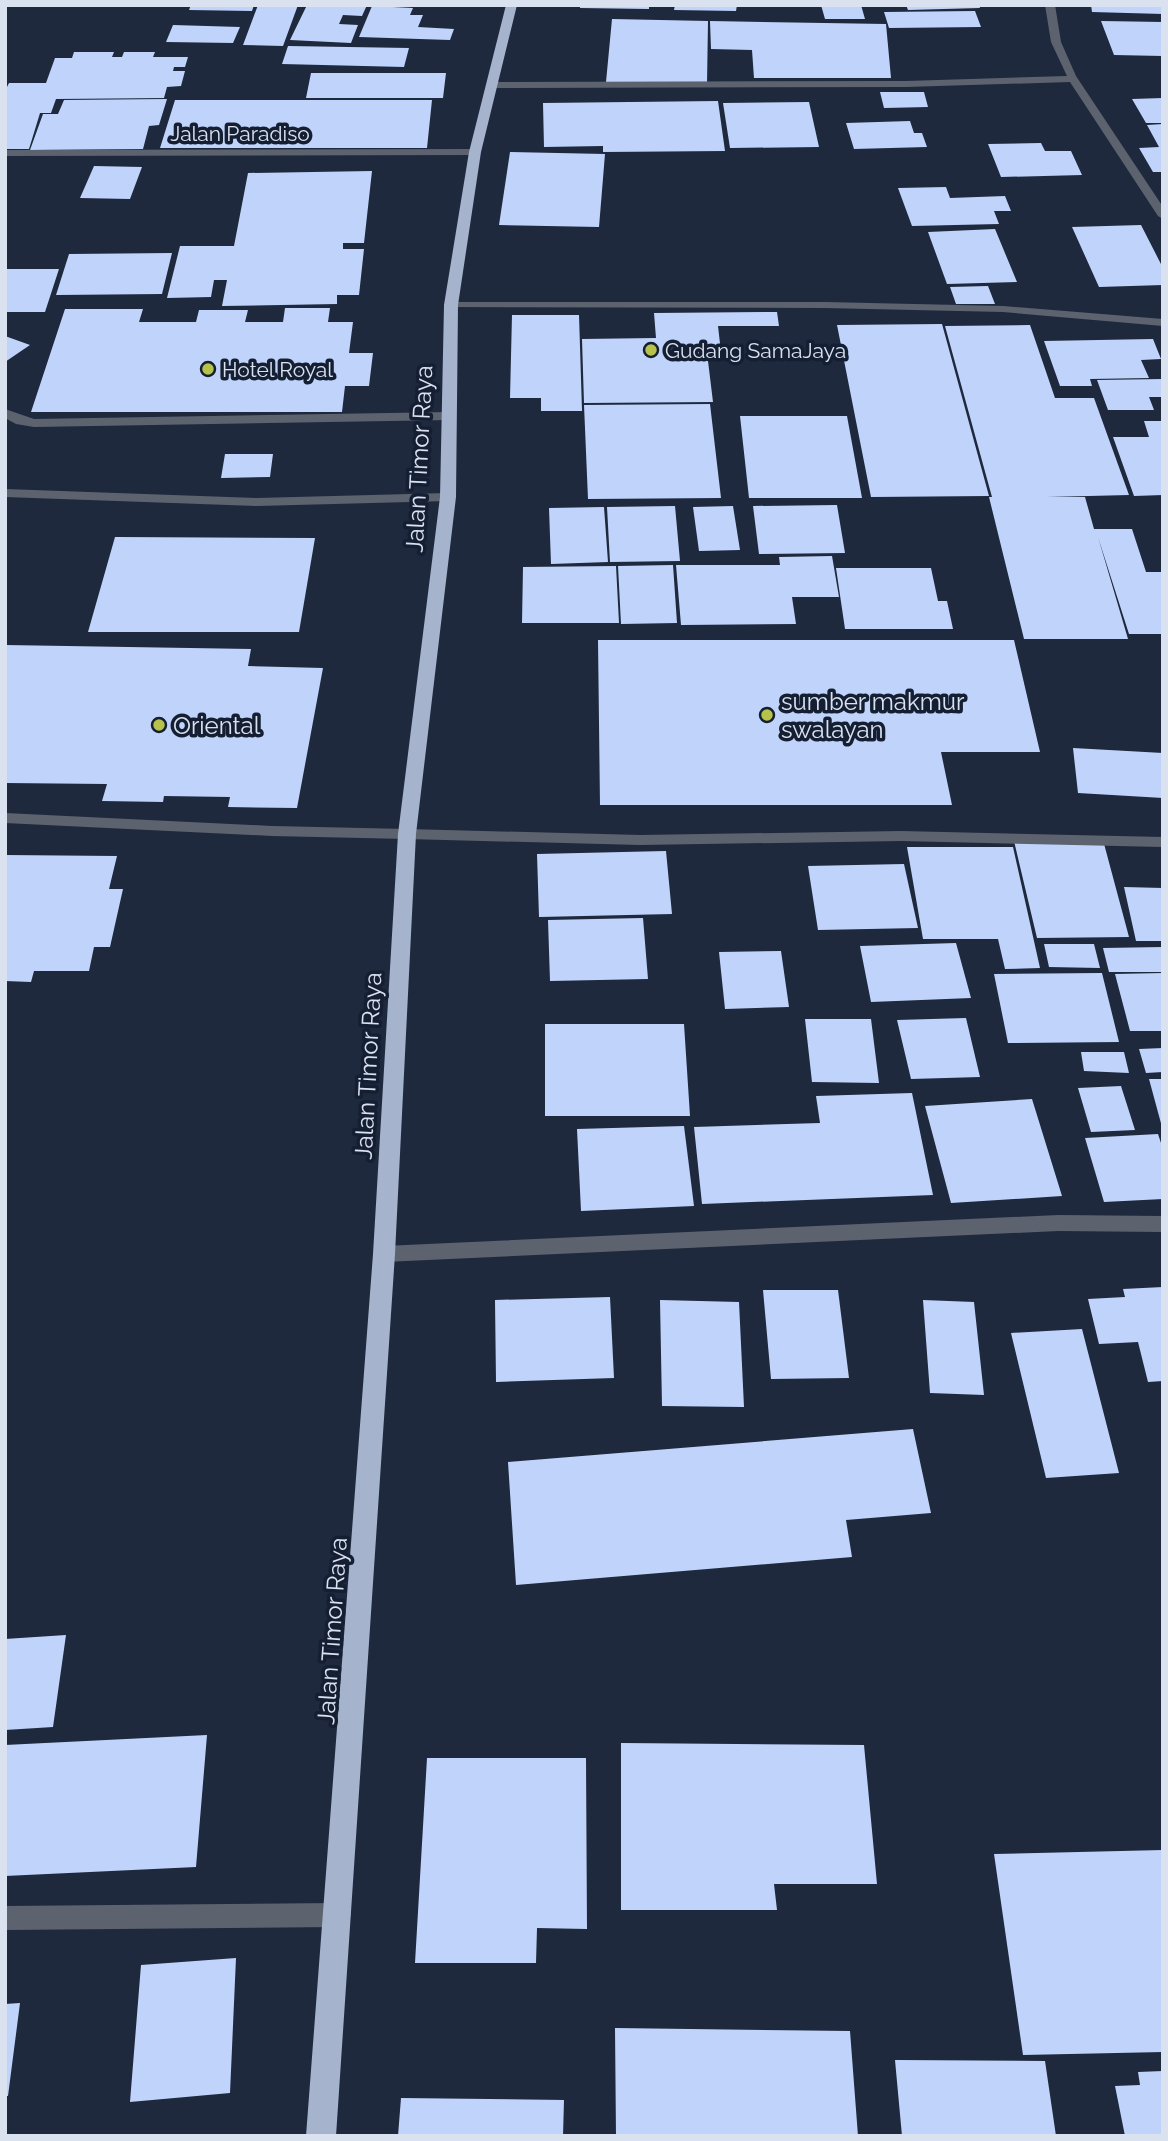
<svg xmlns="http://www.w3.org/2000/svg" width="1168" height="2141" font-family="Raleway,sans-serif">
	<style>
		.building { fill: #c0d4fb }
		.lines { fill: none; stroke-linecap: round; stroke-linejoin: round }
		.lane { fill: #5d636e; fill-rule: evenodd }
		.street { fill: #5d636e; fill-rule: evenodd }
		.highway { fill: #a5b3cd; fill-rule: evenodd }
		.poi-dot { fill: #b6c249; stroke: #151f33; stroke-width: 2.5 }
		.labels { text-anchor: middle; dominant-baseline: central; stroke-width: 7; stroke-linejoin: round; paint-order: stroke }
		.far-street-label { font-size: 21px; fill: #dae1ef; stroke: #151f33 }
		.far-poi-label { font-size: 21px; fill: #dae1ef; stroke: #151f33; text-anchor: start }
		.street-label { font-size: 24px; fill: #dae1ef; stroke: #151f33 }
		.poi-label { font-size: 24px; fill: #dae1ef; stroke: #151f33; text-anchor: start }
	</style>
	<rect width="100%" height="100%" fill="#1f293e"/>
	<path class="building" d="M191 5H254L252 11 189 10Z
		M258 5H298L283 46 243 45Z
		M307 5H367L362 16 343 15 339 24 358 25 351 43 290 40Z
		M580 5H649V9L580 8Z
		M675 5H737L736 11 674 10Z
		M821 5H861L865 19H825Z
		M906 5H979L980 8 908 10Z
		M1091 5H1163V14L1092 12Z
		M372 6 413 8 410 15H423L418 27 454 29 450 40 359 37Z
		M975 11 981 27 889 28 884 12Z
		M612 19 708 21 707 84 606 82Z
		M710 21 886 24 891 78H754L752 50 711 49Z
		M1101 21 1163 22V56L1114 55Z
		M173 25 240 27 233 43 166 42Z
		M288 46 409 48 404 67 282 64Z
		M74 52H114L112 57H122L124 52H155L153 57H188L185 67H174L173 71H185L181 86 167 87 164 98 56 99 51 113H40L29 149H5V91L9 83H46L55 58H72Z
		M311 73H446L443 98H306Z
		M880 92H924L928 107 884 108Z
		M1163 98V123H1146L1132 99Z
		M167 99 159 125 149 126 143 149 30 150 43 114H58L64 100Z
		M175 100H432L427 148H160Z
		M718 101 725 151 603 152V146L544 147 543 103Z
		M809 102 819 147 730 148 723 103Z
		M910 121 914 133H922L927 147 854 149 846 123Z
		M1163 124V172H1153L1139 148 1159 147 1147 125Z
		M1041 143 1045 151H1071L1082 175 1001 177 988 144Z
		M510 152 605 154 599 227 499 225Z
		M94 166 142 167 130 199 80 198Z
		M372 171 364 243H343V249H364L359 295H337V304L222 306 227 280H214L211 297 167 298 180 246H234L248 173Z
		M946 187 950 198 1005 196 1011 211H994L999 224 912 226 898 188Z
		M1141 225 1163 268V285L1099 287 1072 227Z
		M995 229 1017 282 947 284 928 232Z
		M172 253 162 294 56 295 69 254Z
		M5 269H59L45 312H5Z
		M988 286 995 304H956L950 287Z
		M285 308H330L328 322H353L349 353H373L369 386H345L342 412H31L65 309H143L139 322H196L199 310H248L245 322H283Z
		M777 312 779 326H718L722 361H708L713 402 584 403 582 339 656 338 654 313Z
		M512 315H579L582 411H541V398H510Z
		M942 324 989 496 871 497 837 325Z
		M1030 325 1055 398H1094L1129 495 1047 497H1085L1094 529H1132L1146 572H1163V634H1129L1098 537 1128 639H1024L989 497H992L945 326Z
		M5 336 30 345 5 362Z
		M1153 339 1161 359 1141 360 1149 378 1090 379 1092 386H1060L1044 341Z
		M1163 379V397H1149L1154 410H1108L1097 380Z
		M710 404 721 498 588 499 584 405Z
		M740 416H847L862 498H749Z
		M1144 421H1163V495L1134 496 1113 437H1149Z
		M225 454H273L270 477 221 478Z
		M837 505 845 553 759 554 753 506Z
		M675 506 680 561 610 562 607 507Z
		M733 506 740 550 699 551 693 507Z
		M604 507 608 562 551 564 549 508Z
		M115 537 315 538 299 632H88Z
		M832 556 839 597H792L796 624 681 625 676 565H780L779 557Z
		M673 565 677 623 621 624 618 566Z
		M616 566 619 623H522L523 567Z
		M836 568H931L938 601H947L953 629H845Z
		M598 640H1014L1040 752H941L952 805H600Z
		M5 645 251 649 248 666 323 668 297 808 228 807 230 797 164 796 163 802 102 801 107 784 5 783Z
		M1073 748 1163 753V798L1078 793Z
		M1103 840 1129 937 1037 938 1014 841Z
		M907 847H1013L1040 968 1005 969 998 939H923Z
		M666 851 672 914 539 917 537 854Z
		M5 855 117 856 109 889H123L110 947H94L89 971H34L31 982 5 981Z
		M904 864 918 928 818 930 808 866Z
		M1124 887 1163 888V941H1136Z
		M643 918 648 979 550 981 548 920Z
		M956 943 971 998 871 1002 860 946Z
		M1044 944H1094L1100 968 1049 967Z
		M1163 947V972H1109L1103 948Z
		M781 951 789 1007 725 1009 719 952Z
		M1102 973 1119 1042 1008 1043 994 974Z
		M1163 973V1031H1130L1115 974Z
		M966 1018 980 1077 911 1079 897 1020Z
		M805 1019H871L879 1083 812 1082Z
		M545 1024H684L690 1116H545Z
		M1163 1048V1072L1146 1073 1139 1049Z
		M1081 1052H1124L1129 1073 1084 1071Z
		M1149 1079H1163V1127H1162Z
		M1121 1086 1135 1130 1091 1132 1078 1088Z
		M912 1093 933 1195 702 1204 694 1127 820 1123 816 1096Z
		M1032 1099 1062 1196 951 1203 925 1106Z
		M684 1126 694 1206 581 1211 577 1129Z
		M1158 1134 1163 1149V1199L1104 1202 1085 1138Z
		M1163 1287V1381L1148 1382 1138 1342 1099 1344 1088 1299 1125 1297 1123 1289Z
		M763 1290H838L849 1378 771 1379Z
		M610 1297 614 1378 496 1382 495 1300Z
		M660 1300 739 1302 744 1407 662 1406Z
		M923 1300 974 1302 984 1395 930 1393Z
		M1082 1329 1119 1473 1046 1478 1011 1333Z
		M913 1429 931 1513 846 1520 852 1557 516 1585 508 1462Z
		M66 1635 53 1727 5 1730V1639Z
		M207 1735 196 1867 5 1876V1745Z
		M621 1743 864 1745 877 1884H774L777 1910H621Z
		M427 1758H586L587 1929 537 1928 536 1963H415Z
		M1163 1850V2052L1023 2055 994 1854Z
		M236 1958 230 2093 130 2102 141 1965Z
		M20 2003 8 2096H5V2004Z
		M615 2028 850 2031 858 2136H616Z
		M895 2060 1045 2061 1056 2136H902Z
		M1163 2071V2136H1125L1115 2086 1140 2085 1138 2072Z
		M401 2098 564 2100 563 2136H398Z"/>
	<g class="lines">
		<path class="lane" d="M5 813 272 826 407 829 415 834 407 839 272 836 5 823Z"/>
		<path class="street" d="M1045 5H1055L1061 42 1076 76 1163 207V219L1158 216 1070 82 906 87 491 88 486 85 491 82 906 81 1067 76 1051 42Z
			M5 150 475 149 480 152 475 155 5 156Z
			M451 302H825L1003 306 1163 319V326L1003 312 825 308 447 307V303Z
			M5 409 34 419 449 412 455 416 449 420 34 427 16 424 5 418Z
			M5 489 257 498 448 493 455 497 448 501 257 506 5 497Z
			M407 829 640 835 901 831 1163 837V847L901 841 640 845 407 839 399 834Z
			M1058 1215 1163 1216V1232L1058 1231 384 1262 377 1260 375 1254 377 1248 384 1246Z
			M339 1903 348 1906 351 1915 348 1924 339 1927 5 1930V1906Z"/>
		<path class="highway" d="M506 5H517L481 152 458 305 456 497 416 834 395 1254 336 2136H306L373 1254 398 834 440 497 444 305 469 152Z"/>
	</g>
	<g class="poi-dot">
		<circle cx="651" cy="350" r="7"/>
		<circle cx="208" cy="369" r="7"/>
		<circle cx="767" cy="715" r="7"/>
		<circle cx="159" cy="725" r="7"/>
	</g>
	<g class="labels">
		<g class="far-street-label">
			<text x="240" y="133">Jalan Paradiso</text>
		</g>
		<g class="far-poi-label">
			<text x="665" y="350">Gudang SamaJaya</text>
			<text x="222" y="369">Hotel Royal</text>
		</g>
		<g class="street-label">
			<text transform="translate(419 459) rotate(-87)">Jalan Timor Raya</text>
			<text transform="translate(368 1066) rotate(-87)">Jalan Timor Raya</text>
			<text transform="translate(332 1631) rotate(-86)">Jalan Timor Raya</text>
		</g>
		<g class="poi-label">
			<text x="781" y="701">sumber makmur<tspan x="781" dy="28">swalayan</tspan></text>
			<text x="173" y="725">Oriental</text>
		</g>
	</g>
	<rect width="1168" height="2141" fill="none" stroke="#dae1ef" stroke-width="14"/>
</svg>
